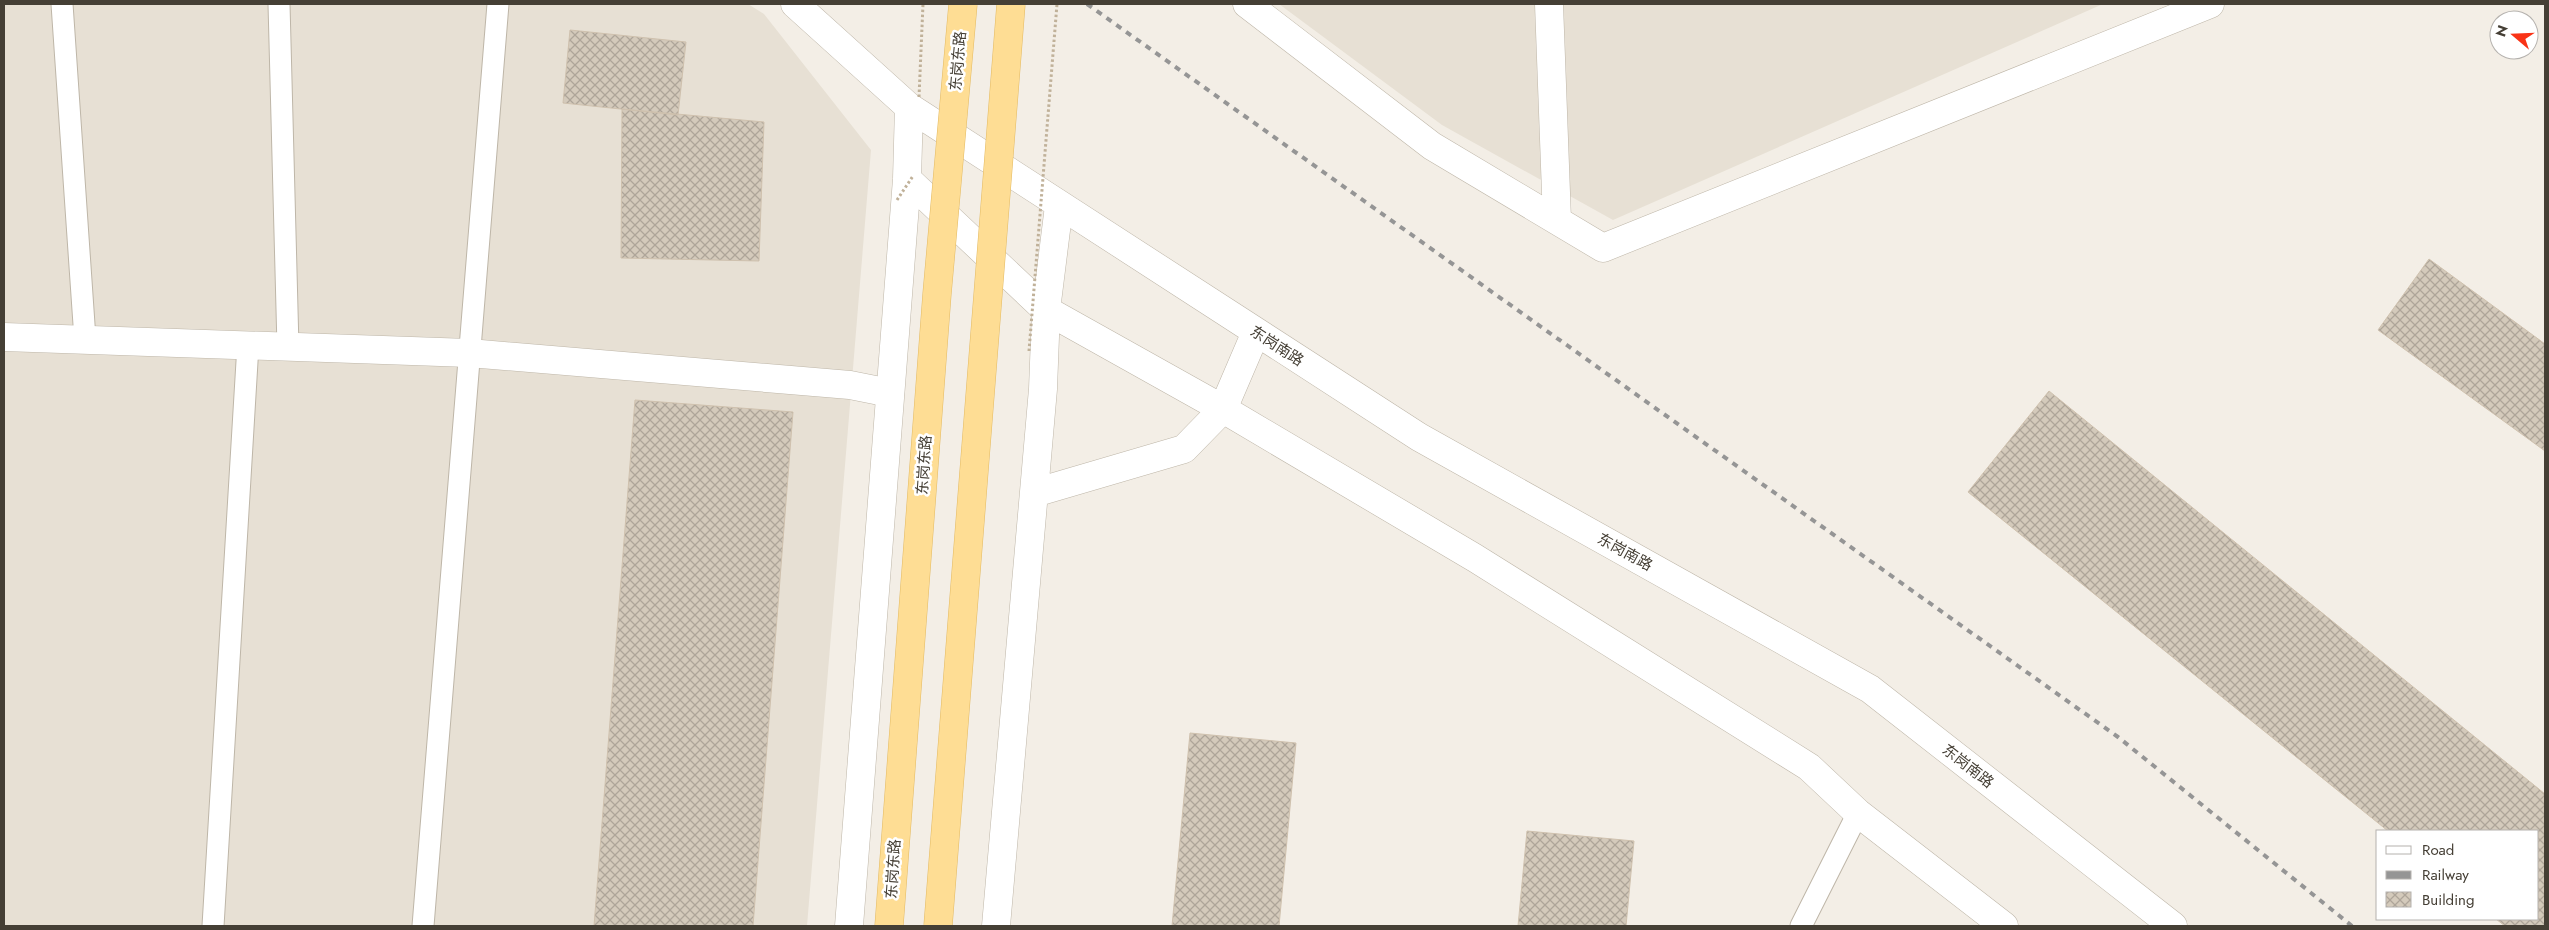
<svg xmlns="http://www.w3.org/2000/svg" width="2549" height="930" font-family="Jost,'Noto Sans SC',sans-serif">
	<style>
		.residential { fill: #e7e0d4 }
		.building { fill: url(#building-cross-hatch); stroke: #cfc1ae }
		.lines { fill: none; stroke-linecap: round; stroke-linejoin: round }
		.service-casing { stroke: #beb6a8; stroke-width: 23 }
		.minor-casing { stroke: #beb6a8; stroke-width: 29 }
		.tertiary-casing { stroke: #beb6a8; stroke-width: 29 }
		.service { stroke: #fff; stroke-width: 21 }
		.minor { stroke: #fff; stroke-width: 28 }
		.tertiary { stroke: #fff; stroke-width: 28 }
		.rail { stroke: #959595; stroke-width: 4; stroke-dasharray: 6 6; stroke-linecap: butt }
		.primary-bridge-casing { stroke: #e3ba63; stroke-width: 29; stroke-linecap: butt }
		.path-bridge { stroke: #c0b199; stroke-width: 3; stroke-dasharray: 2.5 2.5; stroke-linecap: butt }
		.primary-bridge { stroke: #fedd94; stroke-width: 28 }
		.labels { text-anchor: middle; dominant-baseline: central; stroke-width: 5; stroke-linejoin: round; paint-order: stroke }
		.street-label { font-size: 15px; fill: #453f35; stroke: #fff }
	</style>
	<defs>
		<pattern id="building-cross-hatch" width="8" height="8" patternUnits="userSpaceOnUse" patternTransform="scale(1.25)"><rect width="8" height="8" fill="#d4cabb"/><path d="M0 0l8 8M0 8l8-8" fill="none" stroke="#aea599"/></pattern>
	</defs>
	<rect width="100%" height="100%" fill="#f3eee6"/>
	<path class="residential" d="M4 4H748L764 14 871 150 807 926H4Z
		M1279 4H2103L1613 220 1442 125Z"/>
	<path class="building" d="M570 30 686 42 678 115 563 103Z
		M622 109 764 122 759 261 621 258Z
		M2429 259 2545 344V451L2378 330Z
		M2049 391 2545 794V926H2505L2496 919H2538V831H2388L1968 492Z
		M635 400 793 412 753 926H594Z
		M1190 733 1296 743 1279 926H1172Z
		M1527 831 1634 841 1626 926H1518Z"/>
	<g class="lines">
		<defs>
			<path id="service" d="M62 4 85 339
				M279 4 288 347
				M213 926 248 345
				M423 926 498 4
				M1801 926 1858 813"/>
			<path id="minor" d="M1247 4 1432 146 1603 248 2210 4
				M1549 4 1557 220
				M4 337 469 353 850 385 890 393"/>
			<path id="tertiary" d="M795 4 909 107 1419 437 1870 689 2173 926
				M907 179 1046 310 1223 409 1475 558 1809 767 1858 813 2004 926
				M1034 493 1184 449 1223 409 1256 332
				M849 926 907 179 909 107
				M996 926 1043 389 1046 310 1059 206"/>
		</defs>
		<use href="#service" class="service-casing"/>
		<use href="#minor" class="minor-casing"/>
		<use href="#tertiary" class="tertiary-casing"/>
		<use href="#service" class="service"/>
		<use href="#minor" class="minor"/>
		<use href="#tertiary" class="tertiary"/>
		<path class="rail" d="M1087 4 2118 737 2352 926"/>
		<defs>
			<path id="primary-bridge" d="M889 926 937 294 963 4
				M938 926 1011 4"/>
		</defs>
		<use href="#primary-bridge" class="primary-bridge-casing"/>
		<path class="path-bridge" d="M919 97 923 4
			M897 200 913 176
			M1029 351 1057 4"/>
		<use href="#primary-bridge" class="primary-bridge"/>
	</g>
	<g class="labels">
		<g class="street-label">
			<text transform="translate(958 61) rotate(-85)">东岗东路</text>
			<text transform="translate(1277 346) rotate(33)">东岗南路</text>
			<text transform="translate(924 465) rotate(-86)">东岗东路</text>
			<text transform="translate(1625 552) rotate(29)">东岗南路</text>
			<text transform="translate(1968 766) rotate(38)">东岗南路</text>
			<text transform="translate(893 869) rotate(-86)">东岗东路</text>
		</g>
	</g>
	<rect width="2549" height="930" fill="none" stroke="#453f35" stroke-width="10"/>
	<rect x="2376" y="830" width="162" height="90" fill="#ffffff" stroke="#b5b2ae"/>
	<rect x="2386" y="846" width="25" height="8" fill="#ffffff" stroke="#b5b2ae"/>
	<text x="2422" y="855" font-size="15" fill="#453f35">Road</text>
	<rect x="2386" y="871" width="25" height="8" fill="#959595" stroke="#b5b2ae"/>
	<text x="2422" y="880" font-size="15" fill="#453f35">Railway</text>
	<rect x="2386" y="892" width="25" height="15" fill="url(#building-cross-hatch)" stroke="#b5b2ae"/>
	<text x="2422" y="905" font-size="15" fill="#453f35">Building</text>
	<g transform="translate(2514 35) rotate(289)"><circle r="24" fill="#ffffff" stroke="#b5b2ae"/>
	<path d="M0-4L9 19L0 12L-9 19Z" fill="#f93316"/>
	<text y="-8" font-size="14" font-weight="bold" text-anchor="middle" fill="#453f35">N</text>
	</g>
</svg>
